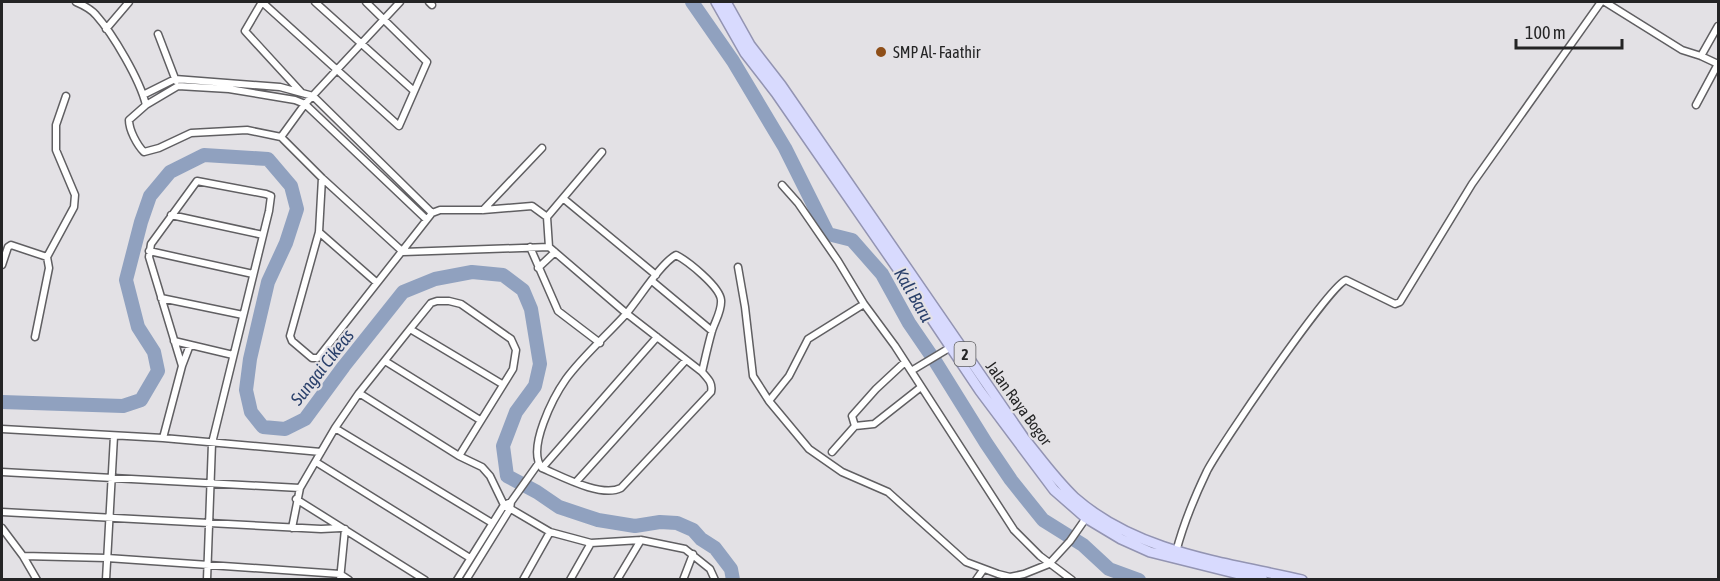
<svg xmlns="http://www.w3.org/2000/svg" width="1720" height="581" font-family="'Asap Condensed',sans-serif">
	<style>
		.lines { fill: none; stroke-linecap: round; stroke-linejoin: round }
		.river { stroke: #90a1bf; stroke-width: 14 }
		.minor-casing { stroke: #605f62; stroke-width: 9 }
		.trunk-casing { stroke: #9394b2; stroke-width: 12 }
		.minor { stroke: #fff; stroke-width: 6 }
		.trunk { stroke: #d8dafe; stroke-width: 9 }
		.poi-dot { fill: #8e4e18; stroke: #e3e1e5; stroke-width: 2 }
		.labels { text-anchor: middle; dominant-baseline: central; stroke-width: 4.5; stroke-linejoin: round; paint-order: stroke }
		.shield { fill: #e3e1e5; stroke: #5d5d5f; stroke-width: 1.5 }
		.shield-label { font-size: 15px; font-weight: bold; fill: #242425 }
		.poi-label { font-size: 16px; fill: #242425; stroke: #e3e1e5; text-anchor: start }
		.street-label { font-size: 16px; fill: #242425; stroke: #e3e1e5 }
		.water-label { font-size: 18px; font-style: italic; fill: #2a406b; stroke: #e3e1e5 }
	</style>
	<rect width="100%" height="100%" fill="#e3e1e5"/>
	<g class="lines">
		<path class="river" d="M692 2 733 61 785 148 828 234 852 240 882 274 909 323 935 361 986 443 1011 480 1043 520 1083 545 1109 569 1139 580
			M2 402 123 406 141 400 158 371 154 352 138 327 126 280 141 222 150 196 170 172 204 155 268 159 291 186 297 209 286 243 268 282 250 359 246 390 251 412 263 427 285 429 305 419 344 366 403 292 435 279 472 272 503 275 523 290 531 309 540 364 535 386 516 412 503 446 507 476 537 492 559 507 598 520 635 526 660 522 677 523 693 530 701 539 715 548 731 569 733 580"/>
		<defs>
			<path id="minor" d="M76 2C83 5 91 9 96 15 113 34 140 80 146 105
				M262 2 399 126 427 62 366 2
				M262 2 245 31 301 92
				M315 2 414 91
				M429 2 432 5
				M1605 2 1682 50 1701 56 1718 64
				M106 29 129 2
				M158 34 176 81
				M1701 56 1718 26
				M143 95 175 79 280 87 313 96 432 213
				M1696 105 1718 64
				M281 137 305 104 400 2
				M322 178 403 252 549 247
				M782 185 798 203 838 261 864 304 895 346 1014 530 1040 556 1072 580
				M564 199 656 275
				M483 210 542 148
				M171 215 263 235
				M547 217 602 152
				M426 219 305 104 295 100 229 89 178 86 146 105 129 120C129 130 137 145 144 152L159 148 191 133 247 130 281 137 322 178 319 232 290 336 292 341 312 358H318L432 213 440 210H483L532 206 547 217 549 247 626 313 702 372
				M319 232 376 282
				M530 247 558 311 600 343
				M149 251 253 274
				M676 255C688 261 720 287 721 300 722 311 715 321 712 331 708 345 705 359 702 372 708 379 713 383 711 392L621 488C601 498 561 476 542 468 526 449 554 396 566 379 582 357 607 335 626 314 639 299 660 264 676 255Z
				M2 265 8 247 11 245 47 257
				M738 267 745 307 753 376 769 401 809 449 842 472 888 492 966 562 998 574 1010 577 1024 574 1049 564 1070 541 1086 518
				M538 268 555 252
				M652 281 712 331
				M161 298 243 315
				M410 329 502 384
				M35 337 49 268 47 257 74 207 75 195 56 150V125L66 96
				M174 341 233 355
				M385 361 480 420
				M182 366 190 345
				M911 371 951 347
				M359 393 459 456 482 467 490 476 504 505 550 532 591 543 641 540 685 549 710 569 715 580
				M769 401 789 376 808 339 864 304
				M855 426 852 416 876 389 905 362
				M335 428 492 523
				M2 429 163 438 321 452
				M163 438 182 366 149 257 151 244 197 181 266 194 271 196 269 211 212 443 207 580
				M832 452 855 426 874 424 921 387
				M316 462 470 558
				M542 468 657 337
				M2 472 300 488
				M576 482 686 360
				M296 499 425 580
				M511 502 538 464
				M2 512 321 529 341 528
				M2 528 23 556 107 558 340 574 349 580
				M292 528 300 488 335 428 359 393 410 329 431 303 437 301H449L461 304 511 339 516 350 513 369 459 456
				M1176 552C1183 525 1195 496 1207 471 1220 446 1329 286 1346 280L1395 304 1400 302 1472 184 1601 2
				M23 556 37 580
				M106 580 114 436
				M340 580 345 529
				M457 580 504 505 511 502 510 509 466 580
				M523 580 550 532
				M570 580 591 543
				M617 580 641 540
				M683 580 693 554
				M976 580 983 570"/>
			<path id="trunk" d="M716 2 745 53 776 93 913 291 980 391 1054 490 1086 518 1121 539 1150 552 1263 580
				M726 2 750 45 781 85 1024 438C1041 459 1056 480 1075 498 1138 553 1224 562 1302 580"/>
		</defs>
		<use href="#minor" class="minor-casing"/>
		<use href="#trunk" class="trunk-casing"/>
		<use href="#minor" class="minor"/>
		<use href="#trunk" class="trunk"/>
	</g>
	<circle class="poi-dot" cx="881" cy="52" r="6"/>
	<g class="labels">
		<rect class="shield" x="954.5" y="342" width="21" height="24" rx="4.5"/>
		<g class="shield-label">
			<text x="965" y="354">2</text>
		</g>
		<g class="poi-label">
			<text x="893" y="52">SMP Al- Faathir</text>
		</g>
		<g class="street-label">
			<text transform="translate(1019 403) rotate(54)">Jalan Raya Bogor</text>
		</g>
		<g class="water-label">
			<text transform="translate(914 295) rotate(60)">Kali Baru</text>
			<text transform="translate(322 367) rotate(-52)">Sungai Cikeas</text>
		</g>
	</g>
	<rect width="1720" height="581" fill="none" stroke="#242425" stroke-width="6"/>
	<path d="M1516 39v9h106v-9" fill="none" stroke="#242425" stroke-width="3"/>
	<text x="1525" y="39" font-size="18" fill="#242425" stroke="#e3e1e5" stroke-width="4.5" paint-order="stroke">100 m</text>
</svg>
